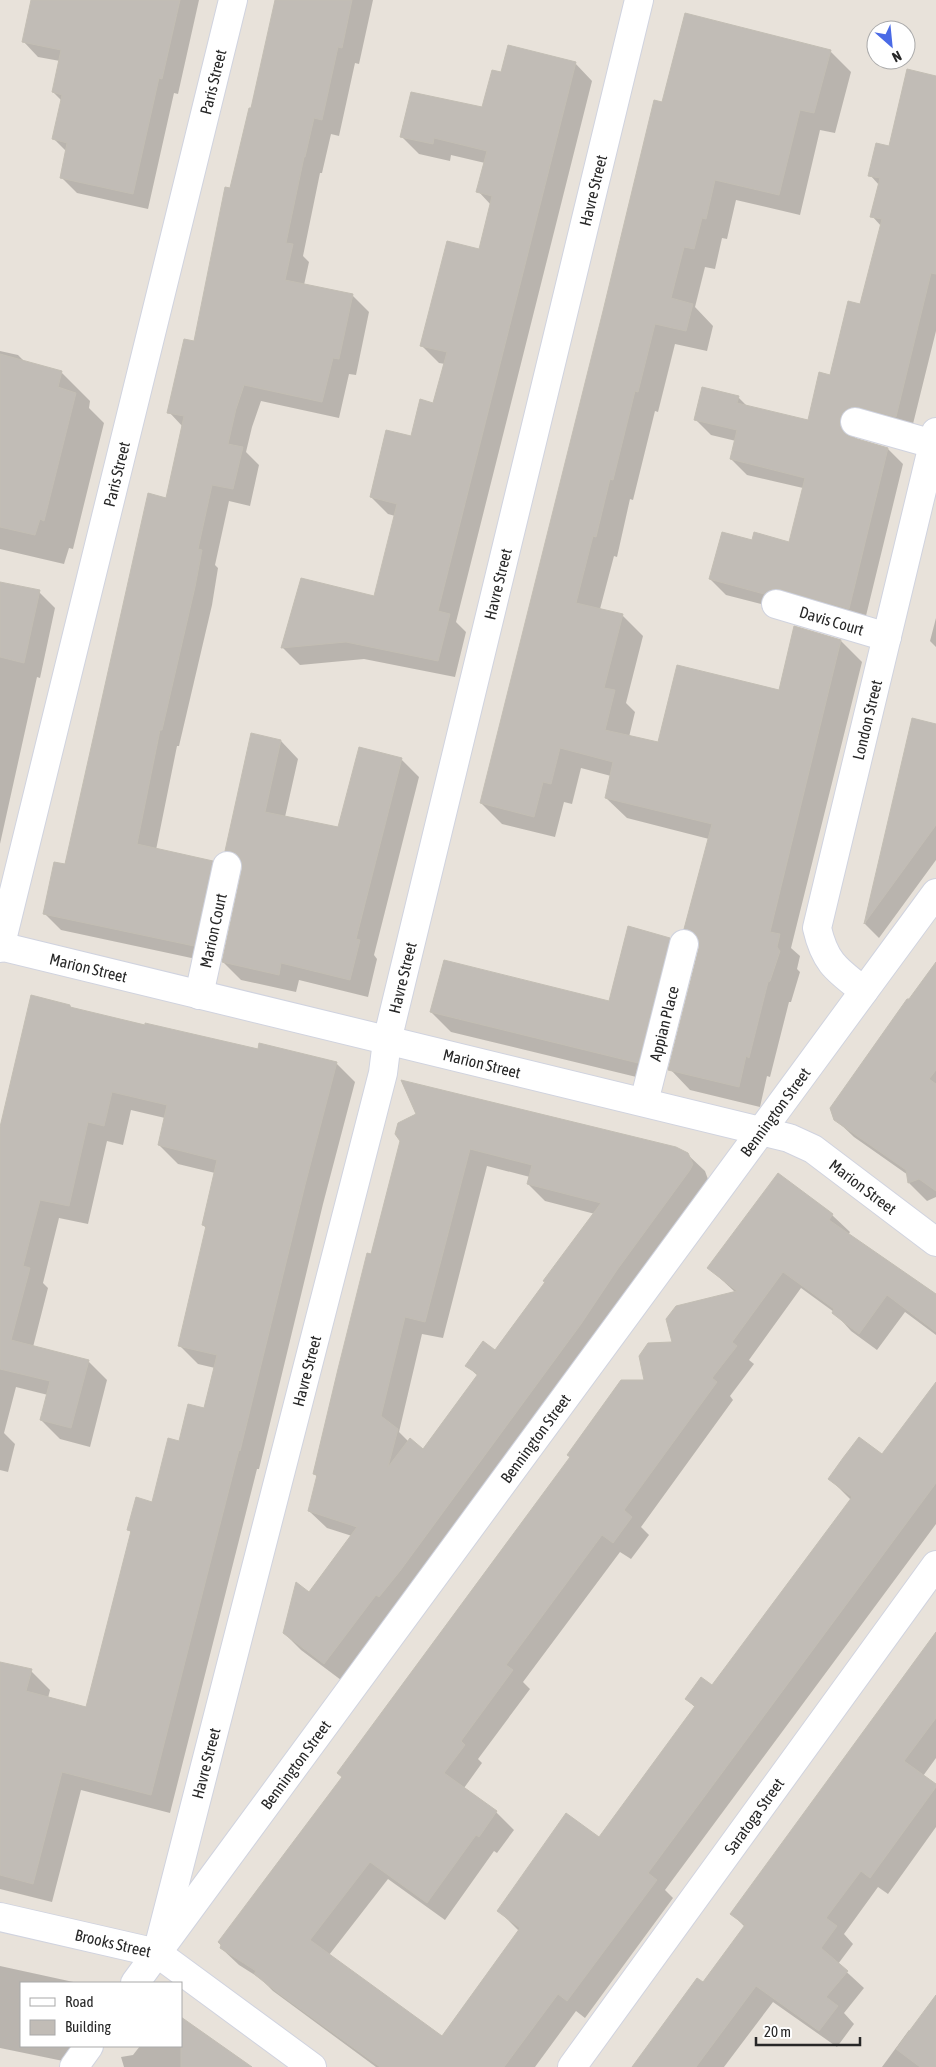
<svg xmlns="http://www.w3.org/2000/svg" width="936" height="2067" font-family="'Asap Condensed',sans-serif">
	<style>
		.shadow { fill: #0003; fill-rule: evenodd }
		.building { fill: #c1bcb6; stroke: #c3beb4; fill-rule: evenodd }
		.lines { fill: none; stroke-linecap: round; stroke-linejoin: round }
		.pedestrian-casing { stroke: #d0d3df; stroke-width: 30 }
		.minor-casing { stroke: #d0d3df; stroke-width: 30 }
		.secondary-casing { stroke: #d0d3df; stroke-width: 30 }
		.pedestrian { stroke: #fff; stroke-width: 28 }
		.minor { stroke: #fff; stroke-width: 28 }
		.secondary { stroke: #fff; stroke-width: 28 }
		.labels { text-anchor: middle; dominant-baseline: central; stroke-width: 4.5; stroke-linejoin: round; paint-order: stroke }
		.street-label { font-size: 16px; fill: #272727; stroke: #fff }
	</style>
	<rect width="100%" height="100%" fill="#e8e2da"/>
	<path class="shadow" d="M88 0H199L178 94 174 93 148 209 77 193 61 177 67 152 54 139 62 101 53 92 60 61 38 57 23 41Z
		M277 0H373L359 64 355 63 339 136 331 134 322 173H320L303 256 309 262 304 285 352 295 369 312 356 375 349 374 339 418 261 401 252 427 246 452 259 465 250 506 229 501 215 565 218 568 212 605 179 746H177L156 850 212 862 229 879 210 962 61 930 44 913 66 865 167 499 183 427 169 412 195 343Z
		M830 51 851 72 835 133 820 130 800 215 736 200 727 239 722 238 715 269 705 267 695 307 713 326 707 351 675 344 658 412 655 411 633 500 630 499 617 557 614 556 600 609 622 615 643 636 626 703 635 712 629 737 659 744 780 692 841 641 862 662 791 948 800 956 797 969 800 972 791 1002H789L770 1077 767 1076 760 1107 690 1090 670 1069 700 943 685 928 709 839 627 818 606 798 611 776 581 768 572 804 564 802 555 837 502 824 481 803 663 103Z
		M575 63 592 81 456 622 466 632 455 677 364 659 300 665 282 647 375 597 395 516 388 514 371 497 434 404 445 364 439 363 421 345 480 251 491 205 478 191 485 163 451 155 450 161 419 154 402 137 483 108 502 74Z
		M936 77V331L911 432 855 434V440L888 449 903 464 864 624 781 609 726 595 710 579 753 542 790 544 803 488 747 475 731 459 736 441 711 435 695 419 738 397 747 406 809 422 830 376 861 305 881 226 872 216 879 185 870 175Z
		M0 351 18 355 25 362 61 372 90 401 89 408 104 423 73 549 69 548 64 564 0 549Z
		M0 583 39 592 55 608 40 678 37 677 0 844Z
		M936 618V647L930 641Z
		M913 720 936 726V860L879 938 865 924Z
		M281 741 298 759 285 817 339 829 401 759 419 777 374 955 377 959 368 997 299 980 296 992 241 980 223 962 243 867 227 851Z
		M670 939 689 959 657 1082 451 1032 431 1012 610 1003Z
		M936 963V1197L927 1201 909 1183 908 1175 854 1137 835 1119Z
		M70 1006 73 1009 259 1051 336 1063 355 1082 323 1204 259 1469H257L170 1813 81 1790 52 1902 0 1889V1663L31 1671 50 1690 48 1698 87 1708 132 1533 129 1530 153 1503 179 1442 205 1410 215 1368 198 1364 179 1345 207 1229 203 1225 215 1173 178 1164 159 1145 165 1118 131 1110 123 1145 107 1141 88 1224 59 1218 43 1283 48 1288 33 1347 88 1361 107 1380 90 1447 60 1439 41 1420 48 1395 16 1387 4 1433 15 1444 8 1472 0 1470V1130Z
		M401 1141 687 1154 705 1171 709 1182 341 1680 301 1650 284 1633 352 1536 327 1528 309 1511 318 1477 314 1474ZM487 1166 530 1177 528 1184 545 1201 595 1214 495 1352 467 1366 478 1376 423 1450 409 1442 399 1432 422 1334 443 1338Z
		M832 1215 850 1232 848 1235 936 1296V1335L905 1312 877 1350 851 1331 834 1312 801 1288 749 1360 754 1364 730 1396 733 1400 641 1527 649 1535 631 1559 620 1552 523 1682 530 1689 478 1759 482 1763 464 1788 496 1812 514 1830 497 1853 494 1851 445 1920 388 1879 329 1955 442 2037 519 1931 499 1911 599 1838 696 1708 686 1699 712 1687 851 1500 830 1479 883 1455 936 1384V1524L665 1890 673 1898 585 2018 576 2011 535 2067H376L273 1991 261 1979 239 1965 221 1948 674 1343 735 1292 709 1268Z
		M936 1634V1758L923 1776 936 1786V1827L888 1894 878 1887 844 1934 853 1944 838 1964 864 1988 844 2013 854 2024 837 2047 773 2002 724 2067H633L703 1984 745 1927 732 1914Z
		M0 1966 78 1983H21V2046H79L68 2062 0 2048Z
		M936 1997V2067H882L909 2030 911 2031Z
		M140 2046H181L250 2067H124L121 2057 133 2055Z"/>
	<path class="building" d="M31 0H180L162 79 159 78 133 194 60 178 67 143 52 139 62 95 52 92 61 50 22 42Z
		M275 0H352L342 48 338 47 322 120 314 118 305 157H304L286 243 293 244 285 280 353 294 339 359 333 358 322 402 244 385 236 409 228 444 243 447 233 489 212 485 198 549 202 550 195 587 162 730H160L137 844 213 861 194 946 43 914 54 862 65 864 148 493 166 498 184 416 167 413 184 339 194 341 225 187 230 188 249 108H251Z
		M685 13 831 50 814 113 800 110 779 195 715 180 706 219 702 218 694 249 684 247 671 298 693 304 686 331 655 324 638 392 635 391 613 480 610 479 596 537 593 536 576 603 623 614 604 688 615 690 605 730 658 742 677 665 779 690 794 626 841 640 770 932 780 934 777 947 780 951 770 981 768 982 749 1058 746 1056 739 1087 668 1070 699 948V940L695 933 684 929 712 824 605 798 613 762 560 748 551 784 543 782 534 817 480 803 603 311 654 100 662 102Z
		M508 45 576 62 438 611 450 614 438 661 346 642 281 648 301 578 374 596 397 504 370 497 386 430 411 436 420 399 433 403 447 352 420 346 447 241 479 249 492 196 476 192 487 151 434 138 433 144 400 137 411 92 482 107 492 70 501 72Z
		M907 69 936 76V274L931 273 896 417 859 407H852L844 411 840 418V426L844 433 851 437 888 448 849 609 780 589H772L764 594 709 579 722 532 752 540 754 532 789 542 805 478 730 459 737 430 694 420 702 387 739 396 737 403 808 420 819 372 830 375 848 301 860 304 882 219 870 217 880 178 868 176 876 143 889 146Z
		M0 354 62 371 58 387 76 393 44 521 40 519 35 535 0 527Z
		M0 582 40 590 24 663 0 657Z
		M912 718 936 724V825L864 924Z
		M251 733 281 740 265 812 338 827 359 747 402 758 356 939 360 940 350 980 281 963 279 975 222 962 242 869V861L238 855 231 851H225Z
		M628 926 670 938 638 1063 430 1012 444 960 609 1001Z
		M936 962V1070L929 1079 936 1084V1191L919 1179 908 1183 906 1170 834 1120 830 1108 907 999H909Z
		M31 995 70 1005V1007L145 1025V1023L258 1049 259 1043 337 1062 305 1185 240 1451 239 1450 151 1795 62 1772 33 1884 0 1875V1662L32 1669 26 1691 86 1707 131 1531 127 1530 136 1497 152 1502 168 1438 179 1441 188 1404 204 1408 217 1355 178 1346 206 1226 202 1225 217 1160 158 1145 167 1105 112 1092 104 1126 88 1122 69 1206 40 1200 23 1266 30 1268 11 1340 89 1360 71 1428 40 1420 50 1381 0 1369V1127Z
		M401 1080 676 1147 688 1153 693 1164 690 1170 617 1270 581 1324 400 1571 379 1597 376 1595 324 1664 283 1633 296 1582 309 1592 357 1527 308 1511 317 1475 313 1474 338 1369 367 1253 371 1254 400 1141 395 1134 398 1123 416 1114ZM470 1149 532 1165 527 1184 601 1203 543 1281 545 1282 495 1350 483 1341 465 1366 478 1374 423 1449 410 1438 388 1467 398 1429 381 1416 405 1317 425 1322Z
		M778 1173 833 1214 829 1220 936 1294V1332L887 1295 859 1334 832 1313 834 1309 783 1272 732 1342 737 1346 712 1378 717 1382 624 1510 632 1517 613 1543 602 1535 506 1665 513 1670 461 1741 465 1745 444 1773 497 1811 479 1837 476 1835 427 1903 370 1862 310 1940 442 2036 520 1928 497 1911 566 1813 599 1837 695 1706 685 1699 701 1677 712 1685 852 1497 828 1479 843 1458 859 1437 882 1454 936 1382V1483L648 1873 657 1880 567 2001 558 1994 504 2067H380L278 1993 254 1974 256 1971 220 1948 221 1945 218 1942 342 1777 337 1773 570 1457 567 1455 621 1380H644L639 1356 648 1343 672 1342 666 1319 676 1306 737 1291 707 1268Z
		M936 1632V1718L904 1761 936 1784V1787L870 1878 861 1871 826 1918 837 1926 821 1948 848 1971 826 1997 838 2006 819 2031 756 1986 696 2067H632L697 1978 703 1982 745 1925 730 1914Z
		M936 1995V2067H920L896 2049Z
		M181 2017 252 2067H181Z"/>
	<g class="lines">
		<defs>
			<g id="pedestrian">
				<path d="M855 422 933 444"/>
				<path id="s1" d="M776 604 887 637"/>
				<path id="s2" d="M644 1102 684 944"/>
			</g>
			<g id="minor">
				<path id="s3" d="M0 946 789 1138 813 1149 936 1242"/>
				<path id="s4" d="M0 948 233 0"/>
				<path id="s5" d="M864 991C837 970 825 963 817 928L936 432"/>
				<path id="s6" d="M199 995 227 866"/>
				<path id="s7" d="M0 1917 157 1953 312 2067"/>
				<path id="s8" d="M157 1953 383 1073 387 1041 639 0"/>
				<path id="s9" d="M572 2067 936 1565"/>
			</g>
			<g id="secondary">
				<path id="s10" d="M135 1983 936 893"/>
				<path d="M74 2067 89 2046"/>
			</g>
		</defs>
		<use href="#pedestrian" class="pedestrian-casing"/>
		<use href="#minor" class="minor-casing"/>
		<use href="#secondary" class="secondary-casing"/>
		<use href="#pedestrian" class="pedestrian"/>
		<use href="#minor" class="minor"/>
		<use href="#secondary" class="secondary"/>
	</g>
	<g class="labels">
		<g class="street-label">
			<text stroke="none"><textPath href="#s4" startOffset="892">Paris Street</textPath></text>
			<text stroke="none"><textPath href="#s8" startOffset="1816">Havre Street</textPath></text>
			<text stroke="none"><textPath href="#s4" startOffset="488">Paris Street</textPath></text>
			<text stroke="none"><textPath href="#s8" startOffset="1411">Havre Street</textPath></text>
			<text stroke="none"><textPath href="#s1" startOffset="58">Davis Court</textPath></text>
			<text stroke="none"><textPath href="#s5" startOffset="295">London Street</textPath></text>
			<text stroke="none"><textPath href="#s6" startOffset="66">Marion Court</textPath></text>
			<text stroke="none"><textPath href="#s3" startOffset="91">Marion Street</textPath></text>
			<text stroke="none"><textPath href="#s8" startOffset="1006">Havre Street</textPath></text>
			<text stroke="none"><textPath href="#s2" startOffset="81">Appian Place</textPath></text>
			<text stroke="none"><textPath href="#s3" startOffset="496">Marion Street</textPath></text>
			<text stroke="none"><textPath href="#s10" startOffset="1081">Bennington Street</textPath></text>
			<text stroke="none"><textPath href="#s3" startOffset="901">Marion Street</textPath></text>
			<text stroke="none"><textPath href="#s8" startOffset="601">Havre Street</textPath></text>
			<text stroke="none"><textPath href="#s10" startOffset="676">Bennington Street</textPath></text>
			<text stroke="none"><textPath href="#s8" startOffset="196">Havre Street</textPath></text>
			<text stroke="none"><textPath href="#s10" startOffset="271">Bennington Street</textPath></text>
			<text stroke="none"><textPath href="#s9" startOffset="310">Saratoga Street</textPath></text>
			<text stroke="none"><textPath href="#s7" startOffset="116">Brooks Street</textPath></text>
		</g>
	</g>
	<rect x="20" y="1982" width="162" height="65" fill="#ffffff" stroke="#a9a9a9"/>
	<rect x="30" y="1998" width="25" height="8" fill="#ffffff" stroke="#a9a9a9"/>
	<text x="65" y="2007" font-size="15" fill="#272727">Road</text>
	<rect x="30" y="2020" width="25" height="15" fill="#c1bcb6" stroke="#a9a9a9"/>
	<text x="65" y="2032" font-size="15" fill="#272727">Building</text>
	<g transform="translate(891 45) rotate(153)"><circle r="24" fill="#ffffff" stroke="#a9a9a9"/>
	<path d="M0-4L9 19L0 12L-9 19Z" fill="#4a6ae6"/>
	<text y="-8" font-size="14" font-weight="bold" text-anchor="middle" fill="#272727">N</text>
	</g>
	<path d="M756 2037v8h104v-8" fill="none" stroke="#272727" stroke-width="2.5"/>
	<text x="764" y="2037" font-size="15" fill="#272727" stroke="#ffffff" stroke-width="4" paint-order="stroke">20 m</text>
</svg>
